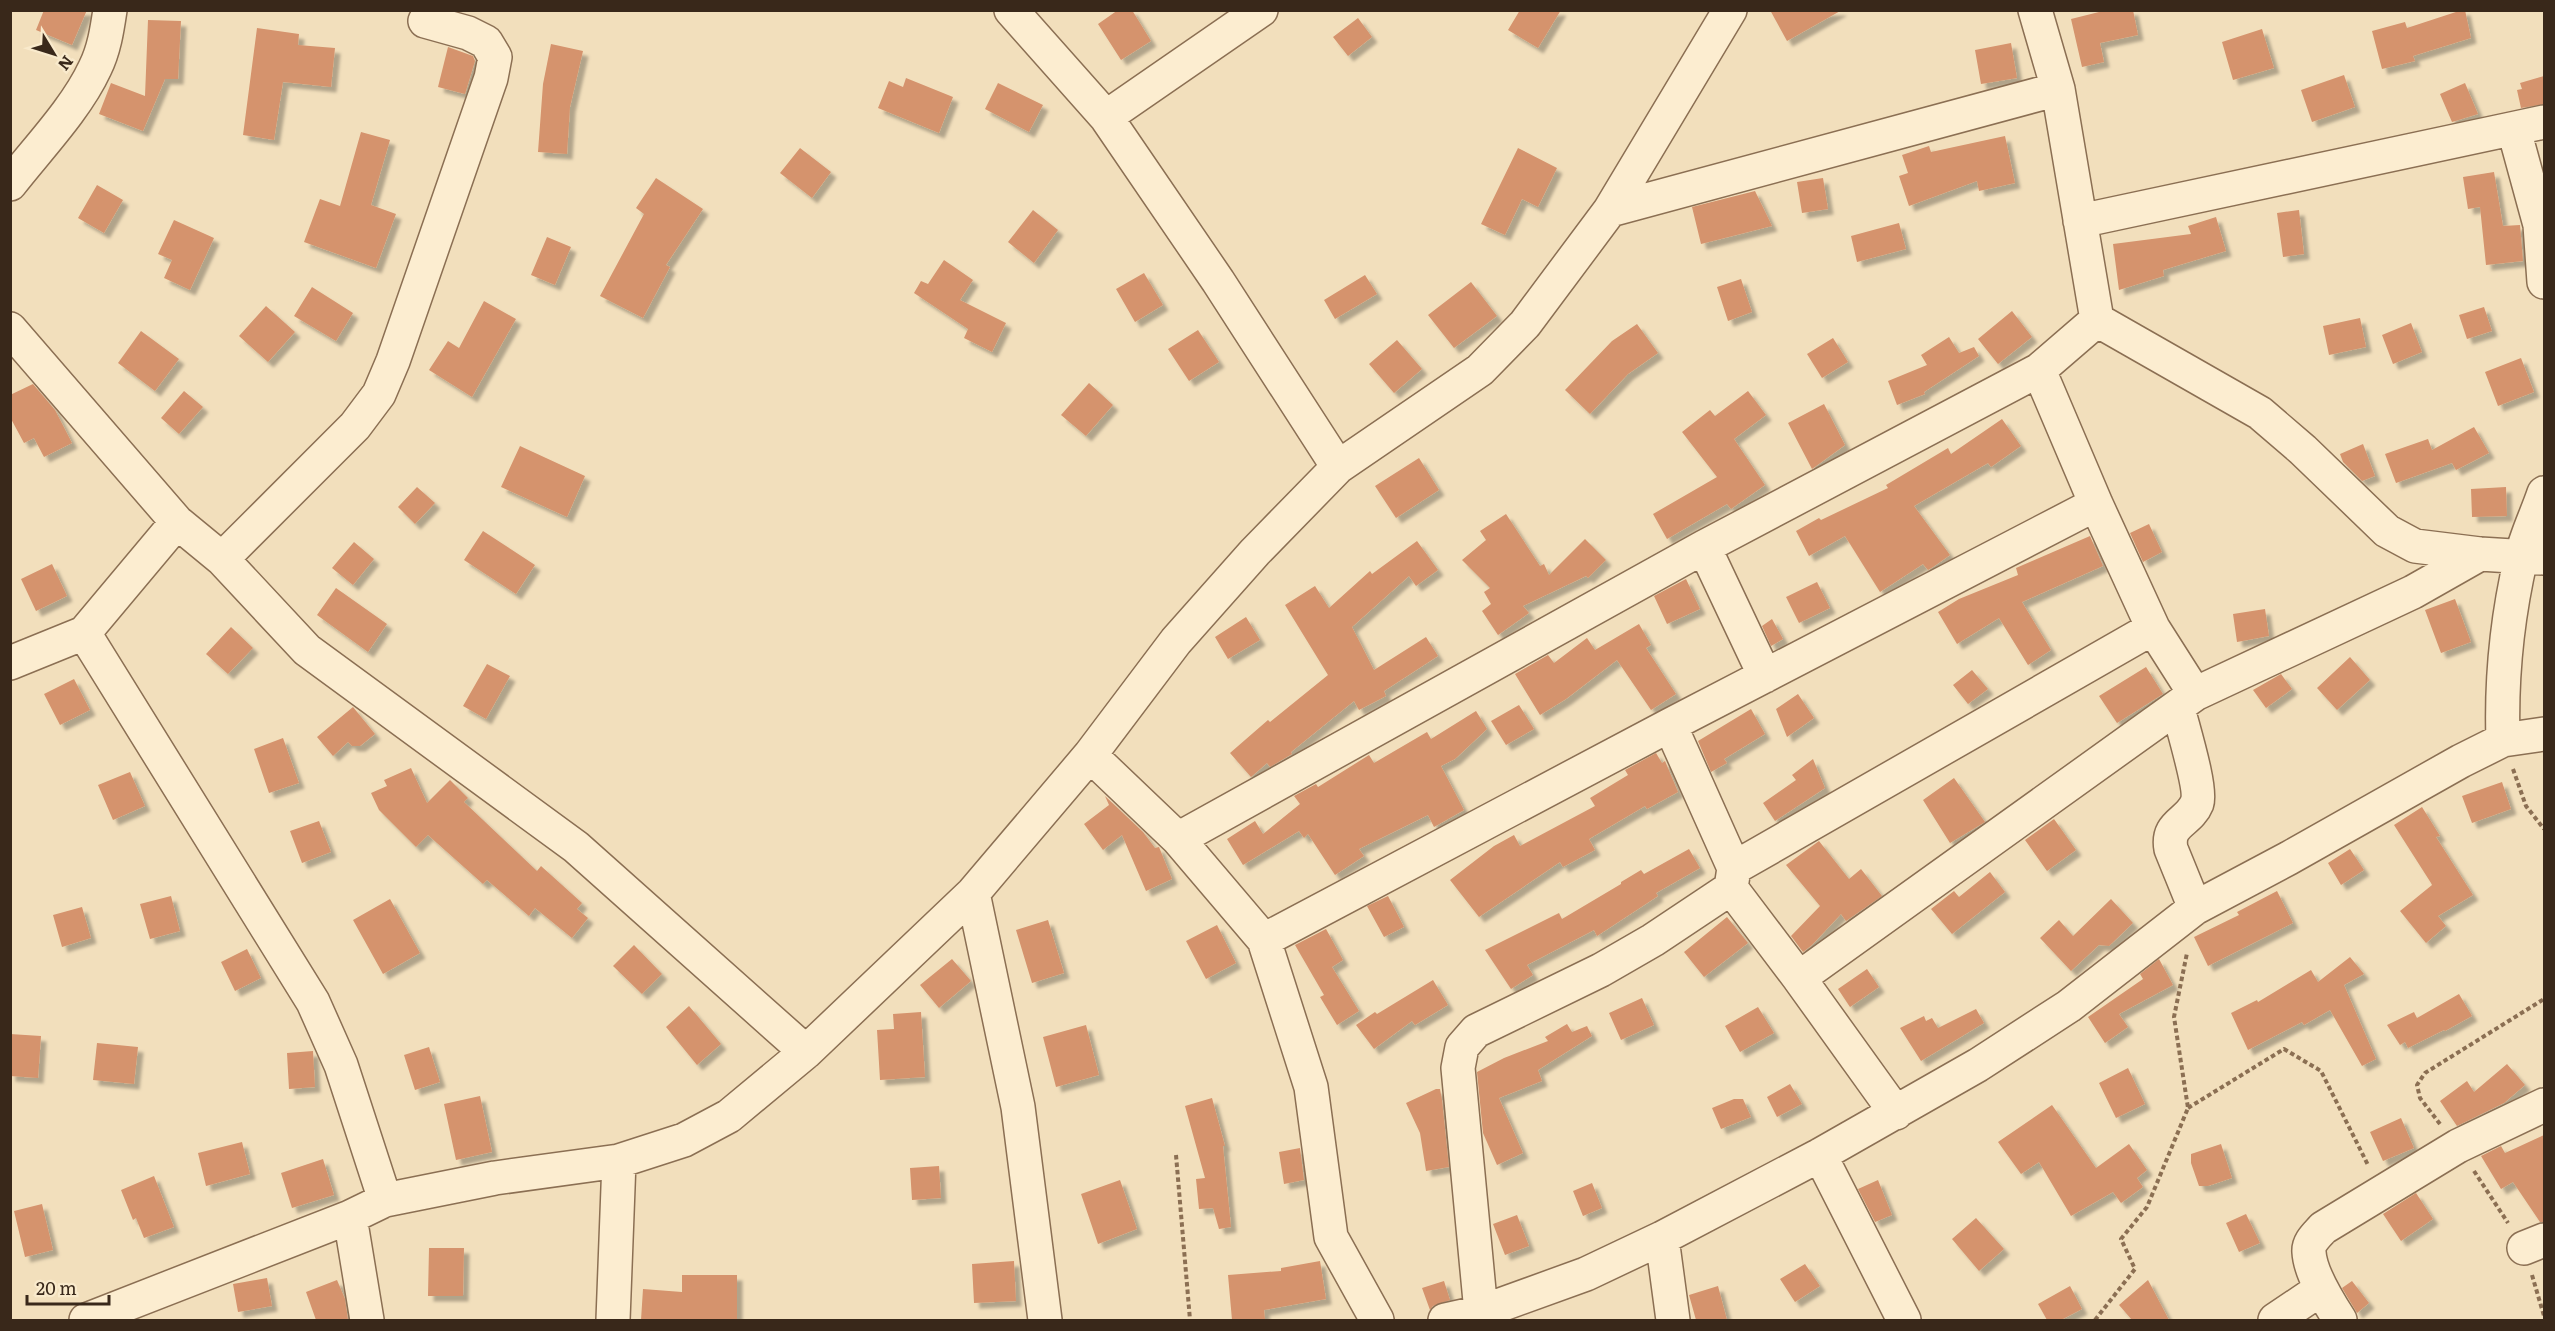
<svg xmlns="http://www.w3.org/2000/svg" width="2555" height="1331" font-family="Literata,serif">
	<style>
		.building { fill: #d5936d; filter: url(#shadow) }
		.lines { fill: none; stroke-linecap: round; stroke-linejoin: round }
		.minor-casing { stroke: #8b6f53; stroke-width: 36 }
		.path { stroke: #8b6f53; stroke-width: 4; stroke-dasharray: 4.5 3; stroke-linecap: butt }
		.minor { stroke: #fcedd0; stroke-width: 33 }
	</style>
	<defs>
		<filter id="shadow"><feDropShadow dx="5.5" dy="5.5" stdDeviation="1.5" flood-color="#0004"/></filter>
	</defs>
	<rect width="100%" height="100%" fill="#f2dfbc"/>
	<path class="building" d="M44 10H87L72 45 36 30Z
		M1118 10H1132L1151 41 1121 60 1098 24Z
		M1520 10H1561L1538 48 1508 30Z
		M1770 10H1842L1787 41Z
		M2107 10H2133L2138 35 2100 43 2104 62 2082 67 2071 19Z
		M2462 10H2465L2471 38 2413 56 2415 61 2382 69 2372 31 2405 22 2407 28Z
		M1358 18 1372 37 1348 56 1333 37Z
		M148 20 181 21 178 79H165L143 131 99 114 111 83 145 96Z
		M257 28 299 34 298 45 335 48 331 87 283 82 274 140 243 135Z
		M2262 29 2274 68 2233 80 2222 42Z
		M2011 43 2017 78 1981 84 1975 50Z
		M551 44 583 51 570 107 567 154 538 152 543 84Z
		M448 47 473 56 475 61 465 94 438 87Z
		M2344 75 2355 107 2312 122 2301 90Z
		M2544 76V104L2521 108 2517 90 2522 89 2520 83Z
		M906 78 953 97 939 133 878 108 889 81 903 87Z
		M998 83 1043 105 1029 132 985 109Z
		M2465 83 2478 114 2452 122 2440 94Z
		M361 132 390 140 371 205 396 214 376 268 304 242 320 199 340 206Z
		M2005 136 2015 183 1979 191 1977 181 1909 206 1899 176 1908 173 1902 155 1929 146 1931 152Z
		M800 148 831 172 812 198 780 173Z
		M1518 148 1557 168 1538 207 1522 199 1505 235 1481 224Z
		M2494 172 2503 226 2520 225 2523 261 2486 265 2480 207 2468 209 2463 177Z
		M656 178 703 209 666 265 670 267 643 318 600 296 644 214 636 208Z
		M1823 178 1828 209 1802 213 1797 182Z
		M97 185 123 200 104 233 78 218Z
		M1755 191 1772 226 1701 244 1692 207Z
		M1033 210 1058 230 1034 263 1008 242Z
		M2299 210 2304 254 2283 257 2277 213Z
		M2216 217 2226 251 2163 270 2164 276 2119 290 2113 244 2191 234 2188 226Z
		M174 220 214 238 190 290 164 278 172 260 158 254Z
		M1899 223 1906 249 1857 262 1851 236Z
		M547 237 571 247 555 285 531 275Z
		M944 260 973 280 960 300 1006 323 992 352 964 338 968 329 914 293 921 281 928 284Z
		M1144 273 1163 305 1135 322 1116 289Z
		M1365 275 1377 294 1335 319 1324 300Z
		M1741 279 1752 312 1728 321 1717 287Z
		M1471 282 1497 316 1454 348 1428 315Z
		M312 287 353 313 336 341 294 316Z
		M484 301 516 319 472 397 429 370 448 341 459 348Z
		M266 306 295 332 268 362 239 336Z
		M2484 307 2492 331 2467 339 2459 315Z
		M2012 311 2032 337 1998 364 1978 339Z
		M2360 318 2366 347 2329 355 2323 326Z
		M2411 323 2422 352 2393 364 2382 335Z
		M1637 324 1658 353 1628 374 1590 414 1565 390 1612 341Z
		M1198 330 1219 362 1189 381 1168 349Z
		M141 331 179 359 155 391 118 363Z
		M1949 337 1959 353 1974 347 1979 356 1924 392 1925 394 1897 405 1888 381 1927 365 1921 355Z
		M1833 338 1848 362 1822 378 1807 354Z
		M1397 340 1422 369 1394 393 1369 364Z
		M2521 358 2534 392 2498 406 2485 372Z
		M1089 383 1113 405 1086 436 1061 415Z
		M33 384 55 410 72 443 44 457 34 438 24 443 10 417V395Z
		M184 391 203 407 179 434 161 418Z
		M1748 391 1766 415 1734 439 1765 485 1731 509 1727 504 1667 539 1653 514 1717 477 1682 432 1710 410 1715 416Z
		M1824 404 1845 445 1812 469 1788 423Z
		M2002 419 2021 446 1991 467 1988 463 1914 506 1950 555 1933 567 1928 570 1923 564 1880 592 1845 536 1809 556 1796 531 1819 518 1821 520 1888 488 1886 485 1948 448 1951 454Z
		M2474 427 2489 453 2456 470 2452 463 2396 483 2385 454 2428 439 2432 450Z
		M2363 444 2375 476 2362 481 2343 462 2340 454Z
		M520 446 585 476 567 517 501 487Z
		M1419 458 1439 490 1396 518 1375 486Z
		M417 487 435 503 415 524 398 507Z
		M2506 487 2507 516 2472 517 2471 489Z
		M1506 514 1540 566 1544 564 1549 575 1585 539 1606 560 1588 578 1586 576 1523 606 1529 613 1498 635 1482 611 1491 604 1484 592 1490 588 1462 560 1486 540 1480 531Z
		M2149 524 2162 552 2143 562 2130 533Z
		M483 531 535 565 516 594 464 560Z
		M2090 536 2103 566 2022 602 2051 650 2028 665 1999 618 1957 644 1938 612 1959 599 2018 575 2016 568Z
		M1417 541 1438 570 1416 586 1409 576 1352 627 1374 670 1426 637 1438 656 1384 691 1386 696 1359 710 1354 701 1291 752 1292 754 1270 767 1267 763 1251 777 1230 753 1268 720 1270 722 1328 675 1285 605 1315 586 1329 608 1370 571 1372 574Z
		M354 542 374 559 353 585 332 568Z
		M52 564 67 596 36 611 21 579Z
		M1686 579 1700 609 1667 624 1654 596Z
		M1817 582 1830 608 1799 623 1786 597Z
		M336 588 387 624 368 652 317 615Z
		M2455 599 2471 642 2441 653 2425 610Z
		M2265 609 2269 636 2237 642 2233 614Z
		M1246 617 1260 640 1228 659 1215 637Z
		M1772 619 1783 639 1771 646 1762 626Z
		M1639 624 1651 645 1646 648 1676 694 1651 710 1617 660 1566 699 1540 715 1515 674 1548 655 1554 663 1587 638 1595 650Z
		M231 627 253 648 228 674 206 654Z
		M2350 657 2370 680 2337 710 2317 688Z
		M487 664 510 676 486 719 463 706Z
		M2146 667 2163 694 2117 723 2099 696Z
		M1972 670 1988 689 1968 704 1953 685Z
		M2281 674 2292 689 2266 708 2253 690Z
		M74 679 90 710 60 725 44 694Z
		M1798 694 1814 718 1787 737 1776 709Z
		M1519 705 1534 729 1506 745 1491 721Z
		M353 707 375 734 360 746H352L348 742 333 756 317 737Z
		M1751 709 1765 734 1724 759 1727 763 1711 772 1698 741Z
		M1476 711 1487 729 1455 759 1441 766 1464 810 1434 827 1428 815 1359 849 1364 856 1335 875 1308 834 1304 838 1299 831 1243 865 1227 839 1255 821 1263 834 1300 804 1294 796 1316 784 1318 787 1369 755 1374 763 1427 732 1431 739Z
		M283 738 299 783 269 793 254 749Z
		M1656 753 1662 763 1665 761 1678 792 1647 809 1645 806 1589 839 1595 850 1563 867 1560 862 1479 917 1450 880 1494 846 1514 835 1520 846 1595 806 1590 798 1628 775 1625 770Z
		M1813 759 1825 788 1775 821 1763 803 1796 780 1792 775Z
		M411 768 427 803 450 780 468 798 464 802 537 871 541 866 582 903 577 909 588 918 572 938 535 908 529 916 487 880 483 884 428 835 416 847 379 810 371 793 387 786 384 780Z
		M130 772 145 806 113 820 98 785Z
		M1954 778 1985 822 1950 843 1923 800Z
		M2502 782 2511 809 2472 823 2462 796Z
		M1105 796 1143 832 1155 848 1159 847 1172 879 1146 891 1122 835 1103 850 1084 824 1109 805Z
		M2422 807 2440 836 2436 837 2473 895 2438 916 2446 926 2426 943 2400 911 2432 885 2431 883 2394 825Z
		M2054 819 2076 850 2047 871 2025 840Z
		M319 821 331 852 302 863 290 831Z
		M1819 841 1849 879 1861 869 1882 896 1846 921 1841 914 1812 945 1803 952 1791 936 1820 906 1786 865Z
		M1689 849 1700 868 1656 893 1658 896 1597 936 1594 930 1527 965 1533 975 1511 989 1485 950 1559 913 1562 919 1621 884V882L1641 870 1644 874Z
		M2350 849 2364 870 2341 885 2328 863Z
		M1990 872 2005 892 1952 934 1931 909 1954 891 1959 897Z
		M2277 891 2293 923 2208 966 2194 937 2239 915 2237 912Z
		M171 896 180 931 150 939 140 904Z
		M1388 896 1404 927 1384 937 1367 906Z
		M390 899 420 953 383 974 353 920Z
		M2111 899 2133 923 2109 946 2099 945 2071 971 2040 938 2059 920 2073 936Z
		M82 907 91 938 62 947 53 915Z
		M1727 917 1748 943 1704 977 1684 952Z
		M1048 920 1064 973 1032 983 1016 930Z
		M1217 925 1236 963 1206 979 1186 941Z
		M1326 929 1343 960 1332 967 1359 1011 1337 1025 1320 997 1324 995 1295 945Z
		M634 945 662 974 642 994 613 966Z
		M247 949 261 978 235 991 221 962Z
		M2350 957 2364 974 2344 985 2376 1059 2362 1066 2330 1010 2304 1025 2302 1022 2248 1050 2231 1013 2257 1000 2258 1002 2311 970 2318 982Z
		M952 959 971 981 939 1008 920 985Z
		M2159 959 2173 985 2119 1014 2128 1027 2105 1043 2088 1017 2143 979 2140 974Z
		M1867 969 1879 987 1850 1007 1838 989Z
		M1433 980 1448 1005 1415 1025 1412 1021 1374 1049 1356 1025 1375 1012 1377 1014Z
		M2459 994 2472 1016 2445 1031 2444 1030 2408 1048 2405 1042 2400 1045 2387 1025 2414 1012 2417 1018Z
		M1642 998 1654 1025 1621 1040 1609 1013Z
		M689 1006 721 1044 697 1065 666 1027Z
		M1758 1007 1774 1033 1740 1052 1725 1026Z
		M1976 1009 1984 1023 1921 1061 1900 1028 1924 1016 1926 1021 1932 1018 1938 1028Z
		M921 1012 925 1077 880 1080 877 1030 894 1029 893 1014Z
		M1567 1024 1572 1032 1587 1026 1592 1036 1538 1070 1542 1081 1499 1098 1523 1153 1497 1165 1483 1133 1477 1072 1504 1058 1548 1041 1545 1037Z
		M1086 1025 1099 1075 1056 1087 1043 1037Z
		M10 1034 41 1036 38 1078 10 1076Z
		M97 1043 138 1047 134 1084 93 1080Z
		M429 1047 440 1082 415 1090 404 1055Z
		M313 1051 315 1087 289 1089 287 1053Z
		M2507 1064 2525 1085 2504 1103 2457 1126 2440 1101 2467 1081 2474 1092Z
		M2128 1068 2145 1104 2116 1118 2099 1083Z
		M1790 1084 1802 1104 1777 1117 1767 1097Z
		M1436 1089H1440L1442 1100 1449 1167 1426 1171 1420 1133 1406 1103Z
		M480 1096 492 1152 456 1160 444 1104Z
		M1212 1098 1225 1146H1223L1231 1227 1219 1229 1213 1208 1199 1209 1196 1179 1205 1178 1185 1106Z
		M1734 1099H1743L1751 1117 1721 1129 1712 1108Z
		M2052 1105 2096 1168 2129 1144 2147 1170 2137 1178 2143 1187 2121 1203 2113 1192 2071 1216 2039 1162 2021 1174 1998 1142Z
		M2401 1118 2414 1148 2383 1161 2370 1132Z
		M2544 1135V1222H2540L2513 1182 2501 1189 2481 1156 2501 1146 2505 1153Z
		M242 1142 250 1174 206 1186 198 1153Z
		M2221 1144 2232 1178 2208 1186H2199L2191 1163V1154Z
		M1300 1148 1304 1180 1284 1184 1279 1152Z
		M323 1159 334 1195 292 1208 281 1173Z
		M939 1166 941 1198 912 1200 910 1168Z
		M154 1176 174 1227 144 1238 136 1218 133 1220 121 1190Z
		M1120 1180 1137 1229 1098 1244 1081 1194Z
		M1878 1180 1892 1215 1875 1222 1858 1189Z
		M1592 1183 1602 1208 1583 1216 1573 1191Z
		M2416 1193 2433 1219 2401 1241 2383 1214Z
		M42 1204 53 1250 25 1257 14 1211Z
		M2246 1214 2260 1243 2239 1252 2226 1223Z
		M1517 1215 1529 1246 1505 1255 1493 1224Z
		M1976 1218 2004 1249 1979 1271 1952 1239Z
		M429 1248H464L463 1296H428Z
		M1014 1261 1016 1301 974 1303 972 1264Z
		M1320 1261 1326 1299 1264 1310 1265 1319 1232 1320 1228 1275 1281 1271V1268Z
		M1805 1264 1820 1286 1795 1302 1780 1279Z
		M682 1275H737V1320H641L643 1289 682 1292Z
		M267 1278 272 1306 238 1312 233 1284Z
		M337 1280 345 1299 348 1320H316L306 1292Z
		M2148 1280 2169 1320H2132L2119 1305Z
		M1444 1281 1450 1300 1433 1306 1430 1310 1422 1288Z
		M2352 1281 2369 1303 2357 1313 2342 1288Z
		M1718 1286 1727 1320H1696L1689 1295Z
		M2070 1286 2082 1309 2061 1320H2047L2038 1304Z"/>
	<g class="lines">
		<defs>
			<path id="minor" d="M1011 10 1106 117 1218 281 1338 467
				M2035 10 2058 89 2097 320
				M1106 117 1261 10
				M2514 130 2540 225 2544 282
				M10 184C38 148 76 109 95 68 104 50 107 30 110 10
				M1610 210 2058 89
				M2080 221 2544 122
				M2097 320 2260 413 2303 450 2387 531 2415 546 2480 554 2544 558
				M10 329 177 522 222 559 307 650 576 847 806 1052
				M1704 547 1765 676
				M222 559 355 426 379 394 393 361 491 78 495 57 486 42 468 33 425 21
				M2153 628 2195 694
				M84 633 313 1002 341 1065 385 1200
				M10 663 84 633 177 522
				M2178 708C2182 725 2202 789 2197 803 2189 823 2166 823 2171 849L2195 908
				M1670 725 1734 868 1731 888 1799 978 1896 1113
				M2503 740C2501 679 2507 618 2521 558 2526 536 2537 514 2544 493
				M1090 755 1178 839 1264 940 1311 1087 1331 1237 1377 1320
				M1178 839 1704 547 2039 370 2097 320
				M1734 868 2153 628 2096 504 2039 370
				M973 893 1018 1107 1045 1320
				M1264 940 1670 725 2096 504
				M1799 978 2195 694 2413 592 2480 554
				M1820 1155 1904 1320
				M350 1217 367 1320
				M1662 1238 1673 1320
				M2524 1248 2544 1240
				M1481 1312 1458 1068 1462 1047 1476 1031 1601 970 1653 940 1731 888
				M86 1320 350 1217 385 1200 495 1178 619 1161 684 1140 729 1116 806 1052 973 893 1090 755 1176 641 1255 552 1338 467 1480 370 1525 324 1610 210 1730 10
				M613 1320 619 1161
				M1445 1320 1481 1312 1586 1274 1662 1238 1820 1155 1978 1065 2069 1006 2195 908 2289 858 2461 761 2503 740 2544 734
				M2275 1320 2321 1289
				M2340 1320C2329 1303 2310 1273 2309 1252 2308 1242 2317 1235 2323 1228L2458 1146 2544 1105"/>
		</defs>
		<use href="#minor" class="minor-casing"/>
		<path class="path" d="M2513 769 2526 806 2544 829
			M2188 1108 2284 1049 2321 1071 2368 1165
			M2440 1124 2420 1098 2417 1085 2425 1073 2544 999
			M1176 1155 1190 1320
			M2474 1171 2508 1223
			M2532 1275 2544 1316
			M2095 1320 2135 1269 2121 1239 2147 1207 2188 1108 2174 1017 2187 953"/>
		<use href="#minor" class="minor"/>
	</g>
	<rect width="2555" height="1331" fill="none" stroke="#39281a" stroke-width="24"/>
	<g transform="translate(54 54) rotate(128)" stroke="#f9eacc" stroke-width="4.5" paint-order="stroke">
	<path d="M0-4.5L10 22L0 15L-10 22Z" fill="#39281a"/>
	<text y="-9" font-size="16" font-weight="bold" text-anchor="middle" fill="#39281a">N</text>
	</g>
	<path d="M27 1295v9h82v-9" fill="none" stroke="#39281a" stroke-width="3"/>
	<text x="36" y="1295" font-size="18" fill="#39281a" stroke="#f9eacc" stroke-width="4.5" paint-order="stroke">20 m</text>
</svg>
